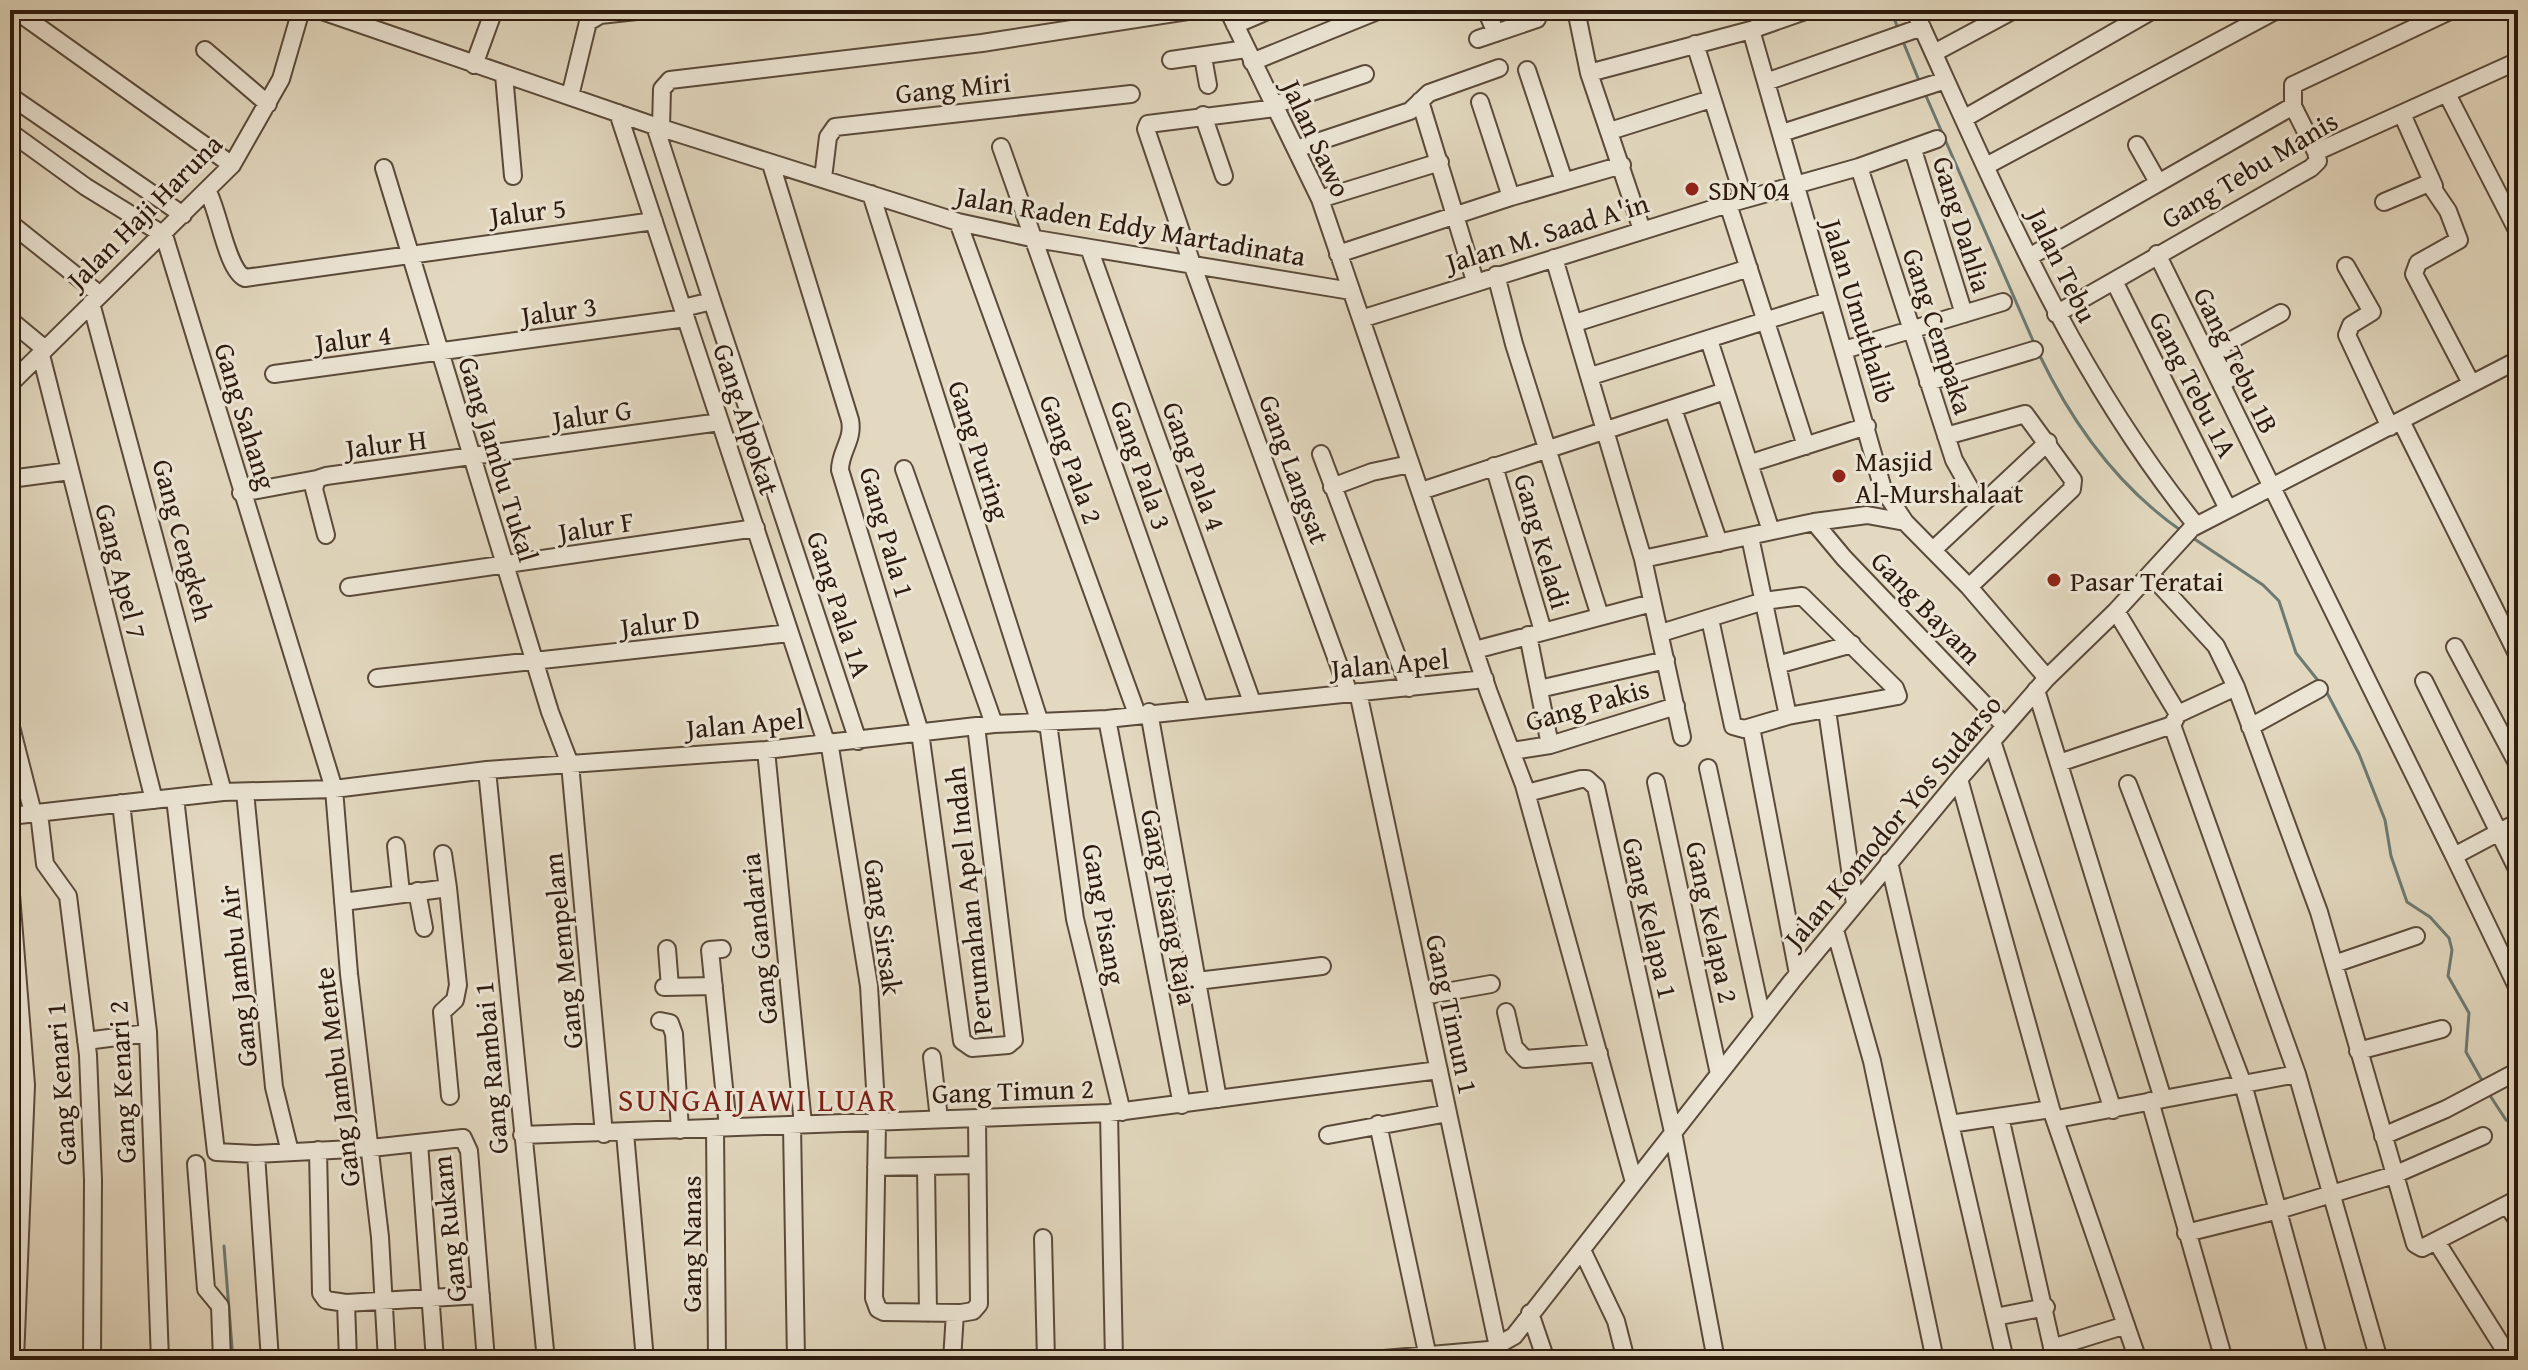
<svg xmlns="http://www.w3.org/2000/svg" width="2528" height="1370" font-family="'Gentium Book Plus',serif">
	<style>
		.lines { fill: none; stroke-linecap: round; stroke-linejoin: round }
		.stream { stroke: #6c7a73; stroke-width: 3 }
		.minor-casing { stroke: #5a4a3a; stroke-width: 20 }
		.minor { stroke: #ede6d6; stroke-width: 16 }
		.poi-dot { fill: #8f2418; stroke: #ede6d6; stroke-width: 3 }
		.labels { text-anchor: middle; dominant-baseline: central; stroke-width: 6; stroke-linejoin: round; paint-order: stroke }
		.street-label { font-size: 28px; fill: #2c1a0e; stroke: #ede6d6 }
		.poi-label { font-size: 28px; fill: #2c1a0e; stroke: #ede6d6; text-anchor: start }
		.quarter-label { font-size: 32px; letter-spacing: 2px; fill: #7a1f14; stroke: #ede6d6 }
	</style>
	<rect width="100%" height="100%" fill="#e3d9c0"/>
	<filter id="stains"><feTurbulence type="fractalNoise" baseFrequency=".0025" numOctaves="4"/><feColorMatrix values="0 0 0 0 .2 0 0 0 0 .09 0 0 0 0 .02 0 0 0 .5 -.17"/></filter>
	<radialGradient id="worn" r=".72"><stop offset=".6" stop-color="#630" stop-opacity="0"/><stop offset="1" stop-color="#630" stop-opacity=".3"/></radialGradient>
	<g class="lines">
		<path class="stream" d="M1891 10 1897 26
			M1902 39 1920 83
			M1926 96 2034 343
			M2039 354C2072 423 2119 488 2183 532
			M2193 538 2263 585 2279 601 2296 653 2320 683
			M2325 689 2359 754 2385 820 2391 856 2407 902 2430 917 2449 938 2452 950 2448 976 2469 1013 2466 1052 2484 1084
			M2489 1094 2506 1120 2518 1126
			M224 1246 233 1360"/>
		<defs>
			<path id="minor" d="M15 10 232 165
				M319 10 655 126 958 222 1036 239 1351 291
				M1228 10 1320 199 1489 693 1524 785 1634 1182
				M1486 10 1496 33
				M1576 10 1589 73 1642 230
				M1914 10C1996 189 2070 370 2196 525
				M1235 25 1270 10
				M1751 30 1883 489 1905 522 1969 587 2047 678
				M1478 39 1537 19
				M1695 44 1744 199
				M205 50 268 104
				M1934 53 2014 10
				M1203 57 1208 85
				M1171 60 1246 49
				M1252 62 1380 10
				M474 65 494 10
				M1527 70 1564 181
				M1589 73 1751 30 1808 10
				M504 75 513 176
				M1766 82 1922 27
				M2447 94 2518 232
				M10 96 183 215
				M570 96 588 22 600 15 646 10
				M1420 101 1475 281
				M1480 102 1511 197
				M1274 105 1365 74
				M1276 108 1148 124 1146 129 1192 264 1349 693
				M618 113 826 742
				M2402 114 2434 186
				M1203 115 1224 176
				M1965 118 2153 10
				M655 126 712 301 683 308
				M661 128 662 89 670 80 982 43 1194 10
				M1610 131 1711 99
				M10 132 86 187 164 235 334 789 349 974 380 1237 387 1360
				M1782 133 1946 80
				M2137 145 2158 182
				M1001 147 1199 707
				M1296 149 1410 111 1429 93 1499 68
				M1913 150 1964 314
				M2316 152 2293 106V85L2452 10
				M771 164 850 420C854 440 840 451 840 470L920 732 962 1041 972 1048 1008 1045 1014 1040 976 726
				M1986 166 2277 10
				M1859 167 1954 460 1980 506
				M384 168 550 712 570 764 604 1134
				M823 178 828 137 835 127 1131 94
				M208 192C219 212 227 270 245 278L654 221
				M871 194 1040 723
				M1320 199 1440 162
				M2384 202 2429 183 2448 211 2459 240 2418 263 2414 274 2471 383
				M1728 204 1806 446
				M958 222 1137 714
				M10 223 99 294
				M1089 248 1252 702
				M1338 254 1511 197 1622 165
				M2157 254 2454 856
				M2029 257 2293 106
				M1554 258 1643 559 1682 737
				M2346 266 2372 312 2351 325 2347 335 2390 427
				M1496 275 1514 344 1600 616
				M2114 281 2228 509
				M712 301 858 741
				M91 303 223 792
				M2056 314 2311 168 2318 161 2316 152 2518 61
				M1361 319 1728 204 1859 167 1937 139
				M10 320 45 349
				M1575 323 1749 268
				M1709 340 1771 531
				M1844 350 2003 302
				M41 355 154 800
				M274 374 686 318
				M1591 376 1828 301
				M1928 382 2034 350
				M10 384 232 165 281 79 301 10
				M2221 384 2232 377V373L2219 347 2281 313
				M1673 409 1719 543
				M2401 421 2518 656
				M1946 436 2025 414 2073 480 2072 489 1969 587
				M1321 454 1409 688
				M1751 463 1867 426
				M1494 466 1543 631
				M904 469 994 724
				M10 479 70 471
				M1332 487 1372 472 1410 464
				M1421 491 1725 391
				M241 493 317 479
				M1814 522 1844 558 2004 725
				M326 535 314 489 317 479 326 476 720 422
				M1934 549 2048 442
				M1643 559 1814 522 1867 515 1905 522
				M2150 574 2216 646 2236 687 2319 912 2415 1244 2422 1248 2518 1199
				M349 587 756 528
				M2116 611 2178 714 2172 725 2297 1074 2379 1360
				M1710 619 1733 726 1744 729 1788 716
				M1661 633 1764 601 1802 596 1895 688 1898 696 1788 716 1750 537
				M1528 635 1550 745
				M2455 647 2518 765
				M1475 650 1652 603
				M1777 665 1852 644
				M377 678 790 633
				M2424 681 2518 871
				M1539 689 1666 660
				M2036 690 2163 1099
				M1358 692 1498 1347
				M1827 710 1855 904
				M1149 712 1218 1099
				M2178 714 2236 687
				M1107 719 1182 1105
				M10 723 33 813
				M1048 723 1075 919 1122 1112
				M1751 727 1798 974
				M2250 727 2319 689
				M829 741 869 986 877 1122 874 1298 878 1309 884 1312 961 1313 973 1311 979 1304 977 1118
				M1992 741 2113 1110
				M766 750 803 1124
				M1512 751 1550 745 1676 706
				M2059 763 2172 725
				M1708 768 1762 1018
				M487 770 546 1360
				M1959 779 2051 1109 2138 1360
				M1656 782 1719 1074
				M2128 784 2243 1084 2319 1360
				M245 792 274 1087 290 1152
				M1527 793 1581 779H1587L1596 787 1673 1132 1716 1360
				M175 798 216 1152 256 1154 371 1148 463 1138 469 1151 486 1360
				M121 803 148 1032 160 1360
				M39 813 45 864 68 896 88 1055 93 1180 92 1360
				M10 816 223 792 334 789 487 770 766 750 994 724 1107 719 1485 679
				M2518 822 2454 856 2518 989
				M396 846 401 893
				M443 854 448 888
				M1889 862 2005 1360
				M10 882 26 1085 15 1360
				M417 891 424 928
				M343 902 448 888 458 985 455 1000 442 1012 450 1096
				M1835 930 1872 1061 1935 1360
				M667 949 670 987
				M722 949 710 950 728 1127
				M2334 964 2416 936
				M1197 981 1322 966
				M664 987 714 986
				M1423 996 1491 984
				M1506 1012 1514 1047 1525 1059 1599 1053
				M660 1021 670 1023 674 1034 680 1130
				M86 1041 148 1033
				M2358 1051 2442 1029
				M932 1057 939 1119
				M2150 1101 2224 1360
				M1109 1113 1114 1360
				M2000 1117 2055 1360
				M2057 1119 2297 1074
				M1378 1124 1428 1357
				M1950 1124 2051 1109
				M792 1125 796 1360
				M715 1128 717 1360
				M625 1133 645 1360
				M522 1135 1109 1113 1439 1070
				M1328 1135 1448 1113
				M2383 1136 2446 1109 2518 1071
				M419 1143 435 1360
				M318 1150 321 1293 326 1300 346 1303
				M256 1154 270 1360
				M196 1164 206 1289 220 1306 222 1360
				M926 1166 928 1313
				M876 1167 977 1165
				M2507 1205 2518 1221
				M2186 1233 2279 1210 2394 1175 2483 1136
				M1043 1238 1046 1360
				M2436 1241 2511 1360
				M1582 1250 1616 1321 1626 1360
				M1530 1313 1546 1360
				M1995 1317 2046 1307
				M2052 1348 2126 1325
				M348 1360 346 1303 481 1295
				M952 1360 955 1313
				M1372 1360 1489 1350 1514 1336 1792 981 1959 779 2047 678 2116 611 2192 528 2518 360"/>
		</defs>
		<use href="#minor" class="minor-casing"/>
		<use href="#minor" class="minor"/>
	</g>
	<g class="poi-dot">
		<circle cx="1692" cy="189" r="8"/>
		<circle cx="1839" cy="476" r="8"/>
		<circle cx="2054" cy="580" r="8"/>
	</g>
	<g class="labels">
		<g class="street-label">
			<text transform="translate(953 87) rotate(-6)">Gang Miri</text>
			<text transform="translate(1317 138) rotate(65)">Jalan Sawo</text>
			<text transform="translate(2249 169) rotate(-31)">Gang Tebu Manis</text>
			<text transform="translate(144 211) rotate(-45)">Jalan Haji Haruna</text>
			<text transform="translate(528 211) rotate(-7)">Jalur 5</text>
			<text transform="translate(1963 224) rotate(73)">Gang Dahlia</text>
			<text transform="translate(1131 225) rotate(10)">Jalan Raden Eddy Martadinata</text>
			<text transform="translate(1547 232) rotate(-17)">Jalan M. Saad A'in</text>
			<text transform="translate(2063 265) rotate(64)">Jalan Tebu</text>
			<text transform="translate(559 310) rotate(-8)">Jalur 3</text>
			<text transform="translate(1860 311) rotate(73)">Jalan Umuthalib</text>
			<text transform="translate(1939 331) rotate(72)">Gang Cempaka</text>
			<text transform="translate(353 338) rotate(-7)">Jalur 4</text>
			<text transform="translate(2237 360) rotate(64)">Gang Tebu 1B</text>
			<text transform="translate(2194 384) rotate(63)">Gang Tebu 1A</text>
			<text transform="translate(592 414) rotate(-8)">Jalur G</text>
			<text transform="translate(246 416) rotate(73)">Gang Sahang</text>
			<text transform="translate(747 419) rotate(72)">Gang Alpokat</text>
			<text transform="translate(386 443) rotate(-7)">Jalur H</text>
			<text transform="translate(980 450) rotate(72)">Gang Puring</text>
			<text transform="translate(499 459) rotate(73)">Gang Jambu Tukal</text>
			<text transform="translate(1072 459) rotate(70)">Gang Pala 2</text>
			<text transform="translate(1142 465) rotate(71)">Gang Pala 3</text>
			<text transform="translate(1195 466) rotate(70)">Gang Pala 4</text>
			<text transform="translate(1295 469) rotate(70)">Gang Langsat</text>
			<text transform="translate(596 526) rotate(-9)">Jalur F</text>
			<text transform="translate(888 532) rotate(74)">Gang Pala 1</text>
			<text transform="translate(184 540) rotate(75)">Gang Cengkeh</text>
			<text transform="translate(1543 541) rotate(74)">Gang Keladi</text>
			<text transform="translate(122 571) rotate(76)">Gang Apel 7</text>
			<text transform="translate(840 604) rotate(72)">Gang Pala 1A</text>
			<text transform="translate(1927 607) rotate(46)">Gang Bayam</text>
			<text transform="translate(660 622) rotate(-7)">Jalur D</text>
			<text transform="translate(1390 663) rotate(-5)">Jalan Apel</text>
			<text transform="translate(1587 704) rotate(-16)">Gang Pakis</text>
			<text transform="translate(745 723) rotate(-5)">Jalan Apel</text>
			<text transform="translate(1892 821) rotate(-50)">Jalan Komodor Yos Sudarso</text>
			<text transform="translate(968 901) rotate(-96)">Perumahan Apel Indah</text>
			<text transform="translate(1170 907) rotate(79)">Gang Pisang Raja</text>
			<text transform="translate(1105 914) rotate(80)">Gang Pisang</text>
			<text transform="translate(1651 918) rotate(77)">Gang Kelapa 1</text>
			<text transform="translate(1713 922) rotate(78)">Gang Kelapa 2</text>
			<text transform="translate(884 927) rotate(82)">Gang Sirsak</text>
			<text transform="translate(758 939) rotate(-96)">Gang Gandaria</text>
			<text transform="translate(562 951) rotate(-96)">Gang Mempelam</text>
			<text transform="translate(237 976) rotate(-96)">Gang Jambu Air</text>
			<text transform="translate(1453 1014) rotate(78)">Gang Timun 1</text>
			<text transform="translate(490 1068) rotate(-95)">Gang Rambai 1</text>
			<text transform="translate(336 1077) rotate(-97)">Gang Jambu Mente</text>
			<text transform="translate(121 1082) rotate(-93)">Gang Kenari 2</text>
			<text transform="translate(60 1084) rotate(-94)">Gang Kenari 1</text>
			<text transform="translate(1013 1090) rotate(-2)">Gang Timun 2</text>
			<text transform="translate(448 1229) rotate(-96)">Gang Rukam</text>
			<text transform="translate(690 1244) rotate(-90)">Gang Nanas</text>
		</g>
		<g class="poi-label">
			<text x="1708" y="189">SDN 04</text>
			<text x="1855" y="460">Masjid<tspan x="1855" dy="32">Al-Murshalaat</tspan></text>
			<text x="2070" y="580">Pasar Teratai</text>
		</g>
		<g class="quarter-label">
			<text x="758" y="1099">SUNGAIJAWI LUAR</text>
		</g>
	</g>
	<rect width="2528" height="1370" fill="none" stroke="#e3d9c0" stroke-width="40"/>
	<rect x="12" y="12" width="2504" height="1346" fill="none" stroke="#2c1a0e" stroke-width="4"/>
	<rect x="20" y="20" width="2488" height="1330" fill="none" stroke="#2c1a0e" stroke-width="2"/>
	<rect width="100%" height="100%" filter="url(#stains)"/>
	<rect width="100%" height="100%" fill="url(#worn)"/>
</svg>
